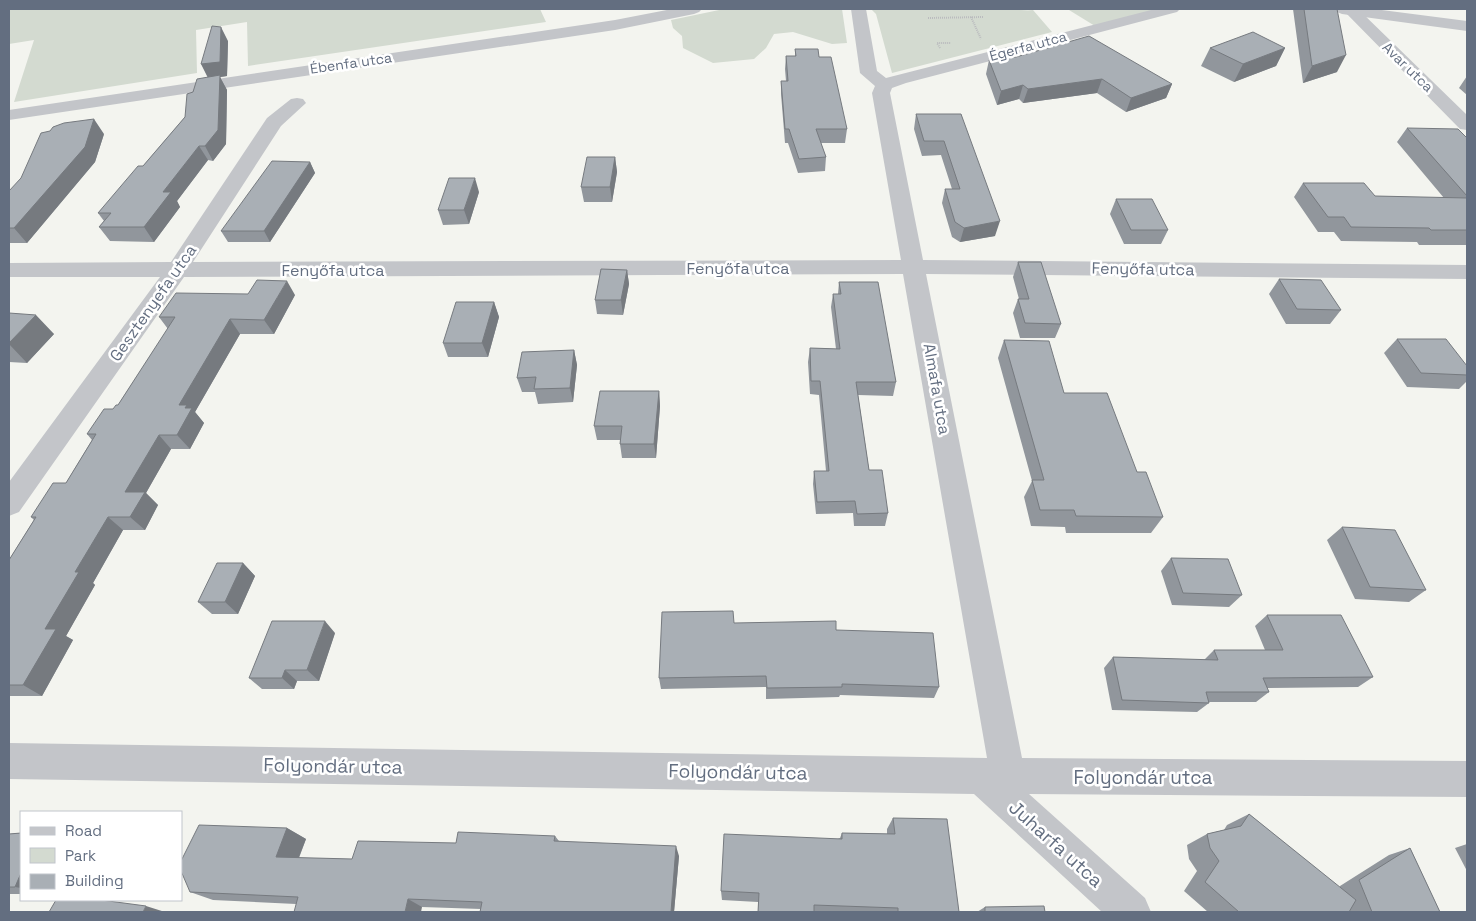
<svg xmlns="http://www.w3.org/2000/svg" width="1476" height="921" font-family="'Space Grotesk',sans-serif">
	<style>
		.green { fill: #d3dad0 }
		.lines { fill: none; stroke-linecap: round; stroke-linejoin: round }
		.path { stroke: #babbbe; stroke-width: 2; stroke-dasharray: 1 1; stroke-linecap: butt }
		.minor { fill: #c3c5c9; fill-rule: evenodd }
		.tertiary { fill: #c3c5c9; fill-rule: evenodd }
		.wall { fill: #91969c }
		.shaded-wall { fill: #767a7f }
		.building { fill: #a9afb5; stroke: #767a7f }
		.labels { text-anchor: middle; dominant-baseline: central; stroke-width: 5; stroke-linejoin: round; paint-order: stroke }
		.far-street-label { font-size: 14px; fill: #636e80; stroke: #fff }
		.street-label { font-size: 16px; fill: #636e80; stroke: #fff }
		.near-street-label { font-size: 19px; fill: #636e80; stroke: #fff }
	</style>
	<rect width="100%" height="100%" fill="#f3f4ef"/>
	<path class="green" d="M9 9H540L546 22 248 66 247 22 196 30 197 73 14 102 34 40 9 44Z
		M724 9H842L847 43 832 44 793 32 774 34 766 48 754 59 713 63 683 48 682 36 673 28 671 20Z
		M871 9H1035L1021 11 1033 10 1052 32 892 73 876 14Z
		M1057 9H1158L1095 26 1069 10Z"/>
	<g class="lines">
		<path class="path" d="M971 17 981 39
			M928 18 984 17
			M940 48 937 43H951"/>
		<path class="minor" d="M672 9H702L699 12 694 14 615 30 9 120V110L615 20Z
			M851 9H866L877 71 886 78 1155 9H1180L1177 12 906 83 892 88 890 93 923 260 1467 265V279L926 274 1022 758 1467 761V797L1029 794 1145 898 1151 912H1102L974 794 9 779V743L987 758 903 274 184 277 19 512 9 516V482L160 277H9V263L171 262 267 118 291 99 297 98 303 99 306 103 281 126 193 262 901 260 872 93 875 86 860 73Z
			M1342 9H1358L1467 115V130L1460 129Z"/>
		<path class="tertiary" d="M1334 9H1374L1467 21V31L1342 14 1337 12Z"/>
	</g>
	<path class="wall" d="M1293 9H1337V72L1303 83Z
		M228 41 227 76 220 77 227 90 226 144 213 161 208 160 177 201 180 207 154 242 110 241 99 227 104 221 98 213 143 166 185 117 193 92 208 77Z
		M1210 48H1285L1276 66 1234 82 1201 66Z
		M795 49 819 57 847 129 845 143H821L826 157 825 171 798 173 788 143H785L781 94V81H786L785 69 786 56H795Z
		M989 60 1172 84 1166 98 1126 112 1097 93 1023 103 1019 99 997 105 986 74Z
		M1467 76V95L1459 88Z
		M916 114H961L995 236 960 242 952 237 942 203 945 189H952L941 155 922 156 914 129Z
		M1407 128 1467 138V245H1419L1417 242 1341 241 1334 232H1318L1294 197 1303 183 1375 196 1444 198 1397 142Z
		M104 134 95 162 27 243H9V191Z
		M615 157 617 172 612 202H584L581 187Z
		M310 162 315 173 270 242H228L221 231Z
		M479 192 469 224 443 225 438 210Z
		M1116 199 1168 230 1161 244H1124L1110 214Z
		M1018 262 1061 324 1055 338H1020L1013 313 1018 299H1019L1013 277Z
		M627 270 629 284 623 315 597 314 595 300Z
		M1279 279 1341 310 1330 324H1286L1269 294Z
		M839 282 896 382 893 396 858 395 869 470 888 513 885 526H854L853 513 816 514 813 484 814 471H826L819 395 810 394 808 362 810 348 836 349 831 307 833 294H838Z
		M295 295 274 334H240L195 412 204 423 190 449H171L146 493 158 505 145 530H123L93 583 95 585 66 636 73 640 42 696H9V560L34 520 31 517 66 483 92 440 87 434 118 405 168 329 159 317Z
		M494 302 499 317 488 357H448L443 343Z
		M9 313 54 334 27 363 9 362Z
		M1397 339 1467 366V381L1459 389 1407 387 1384 353Z
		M1004 340 1064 393 1137 472 1163 517 1151 533H1066L1065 527 1031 526 1024 497 1032 481 998 358Z
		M574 350 577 365 573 402 538 404 535 392H522L517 378Z
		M659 391 660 406 656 458H622L620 444V440H597L594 426Z
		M1342 527 1426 590 1409 602 1355 599 1327 540Z
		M1171 558 1242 595 1229 607 1172 605 1161 571Z
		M243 563 255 576 238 614H212L198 602Z
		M1267 615 1373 677 1358 687 1267 688 1269 692 1256 702H1209V703L1197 712 1112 710 1104 668 1113 657 1204 660 1214 650H1265L1255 626Z
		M734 623 836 630 939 687 934 698 840 695 839 697 766 699V687L661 689 659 678Z
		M335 633 319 681H297L294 689H262L249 678Z
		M1249 814 1340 888V886L1389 855 1410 848 1440 912H1208L1184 891 1197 871 1189 859 1187 845 1207 834 1224 830 1227 825Z
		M893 818 959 912H758V902L722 900 721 891 840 838 842 833 887 834V829Z
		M287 828 306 839 299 858 352 859 456 843 555 836 559 841 679 856 674 912H480L481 909 422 907 296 904 213 900 190 892Z
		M21 833V894H9V834Z
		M1467 844V871L1455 848Z
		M985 907 1045 912H977Z"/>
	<path class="shaded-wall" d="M221 27 228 41 227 76 220 77 227 90 226 144 213 161 205 146 208 78 201 64Z
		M1285 48 1276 66 1234 82 1243 64Z
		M1346 55 1337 72 1303 83 1312 66Z
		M1102 79 1097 93 1023 103 1028 89Z
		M1172 84 1166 98 1126 112 1131 98Z
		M1023 85 1019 99 997 105 1001 91Z
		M94 119 104 134 95 162 27 243 14 228Z
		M199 146 208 160 177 201 180 207 154 242 144 227 163 192Z
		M615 157 617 172 612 202 610 187Z
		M310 162 315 173 270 242 264 231Z
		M475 178 479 192 469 224 464 210Z
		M1000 221 995 236 960 242 964 228Z
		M627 270 629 284 623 315 621 300Z
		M287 281 295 295 274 334 264 320Z
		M494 302 499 317 488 357 482 343Z
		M36 315 54 334 27 363 9 344V343Z
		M230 319 240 334 195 412 204 423 190 449 177 435 179 405Z
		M574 350 577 365 573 402 570 388Z
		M659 391 660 406 656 458 654 444Z
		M159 435 171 449 146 493 158 505 145 530 130 517 125 492Z
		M108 517 123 530 93 583 95 585 66 636 73 640 42 696 23 685 45 629 75 572Z
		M243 563 255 576 238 614 225 602Z
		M325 621 335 633 319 681 307 670Z
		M285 670 297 681 294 689 282 678Z
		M287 828 306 839 295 867 276 857Z
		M676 846 679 856 674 912H671Z
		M21 873V888L15 887Z
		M408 899 422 907 421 912H405Z
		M146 906 165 912H143Z"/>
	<path class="building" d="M1304 9H1337L1346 55 1312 66Z
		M212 26 221 27 220 62 201 64Z
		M1253 32 1285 48 1243 64 1210 48Z
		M1089 36 1172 84 1131 98 1102 79 1028 89 1023 85 1001 91 989 60 1016 57Z
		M795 49H818L819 57H831L847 129H816L826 157 799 159 789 129H785L781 81H788L786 56H796Z
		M220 75 218 130 205 146H199L163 192H171L144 227H99L111 213H98L138 166H143L185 117 187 94 193 92 197 79Z
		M916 114H961L1000 221 964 228 955 222 945 189H960L944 141H924Z
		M94 119 85 147 14 228H9V191L21 178 41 133 50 131 53 127 64 123Z
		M1407 128 1458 129 1467 138V196Z
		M587 157H615L610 187H581Z
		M272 161 310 162 264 231H221Z
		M449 178H475L464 210H438Z
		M1303 183H1364L1375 196 1467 198V230H1431L1429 228 1351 227 1344 217H1328Z
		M1116 199H1152L1168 230H1131Z
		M1018 262H1041L1061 324 1025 323 1018 299H1029Z
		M601 269 627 270 621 300H595Z
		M1279 279 1321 280 1341 310 1297 309Z
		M257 280 287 281 264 320 230 319 179 405H187L185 408H192L177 435H159L125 492H145L130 517H108L75 572H79L45 629H56L23 685H9V560L36 517H31L53 483H66L96 434H87L104 409H113L116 405H118L175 317H159L176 293 248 294Z
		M839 282H878L896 382H856L869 470H882L888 513 857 514 855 501 817 502 814 471H829L820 381H811L810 348 840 349 833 294H841Z
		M456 302H494L482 343H443Z
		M9 313 36 315 9 343Z
		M1397 339H1446L1467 366V375L1421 373Z
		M1004 340 1049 341 1064 393H1107L1137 472H1146L1163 517 1076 516 1074 510H1040L1032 480H1044Z
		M574 350 570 388 534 389 536 377 517 378 522 352Z
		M600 391H659L654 444H620L622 426H594Z
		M1342 527 1395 530 1426 590 1370 587Z
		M1171 558 1228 559 1242 595 1183 593Z
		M217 563H243L225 602H198Z
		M733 611 734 623 836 621V630L933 633 939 687 842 684V687L767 688 766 676 659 678 662 612Z
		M1267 615H1341L1373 677 1263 678 1269 692H1206L1209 703 1122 700 1113 657 1218 660 1214 650H1283Z
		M272 621H325L307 670H285L282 678H249Z
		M1249 814 1356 900 1349 912H1239L1205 882 1219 861 1210 848 1207 834 1241 826Z
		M893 818 947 819 959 912H898V908L814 905V912H758L759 893 721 891 724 834 842 839V833L895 834Z
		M199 825 287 828 276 857 352 859 358 841 456 843 458 832 555 836 554 841 676 846 671 912H480L482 902 408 899 405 912H294L298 897 190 892 181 871V861Z
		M21 833V873L15 887H9V834Z
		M1410 848 1440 912H1372L1359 880Z
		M56 900H101L146 906 143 912H49Z
		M1044 906 1045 912H985V907Z"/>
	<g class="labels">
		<g class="far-street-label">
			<text transform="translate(1028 46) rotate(-15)">Égerfa utca</text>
			<text transform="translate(351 63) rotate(-8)">Ébenfa utca</text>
			<text transform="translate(1408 67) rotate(44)">Avar utca</text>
		</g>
		<g class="street-label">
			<text x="738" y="268">Fenyőfa utca</text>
			<text transform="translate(1143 269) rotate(1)">Fenyőfa utca</text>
			<text x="333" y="270">Fenyőfa utca</text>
			<text transform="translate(153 303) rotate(-55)">Gesztenyefa utca</text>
			<text transform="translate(937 389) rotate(80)">Almafa utca</text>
		</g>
		<g class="near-street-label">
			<text transform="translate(333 766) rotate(1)">Folyondár utca</text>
			<text transform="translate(738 772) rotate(1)">Folyondár utca</text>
			<text x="1143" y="777">Folyondár utca</text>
			<text transform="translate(1056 844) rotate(42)">Juharfa utca</text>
		</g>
	</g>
	<rect width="1476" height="921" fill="none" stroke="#636e80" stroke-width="20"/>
	<rect x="20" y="811" width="162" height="90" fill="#ffffff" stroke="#c1c5cc"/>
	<rect x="30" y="827" width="25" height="8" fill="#c3c5c9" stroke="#c1c5cc"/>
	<text x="65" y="836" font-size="15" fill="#636e80">Road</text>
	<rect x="30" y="848" width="25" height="15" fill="#d3dad0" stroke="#c1c5cc"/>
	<text x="65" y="861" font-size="15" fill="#636e80">Park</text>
	<rect x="30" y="874" width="25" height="15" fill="#a9afb5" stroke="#c1c5cc"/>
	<text x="65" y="886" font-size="15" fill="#636e80">Building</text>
</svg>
